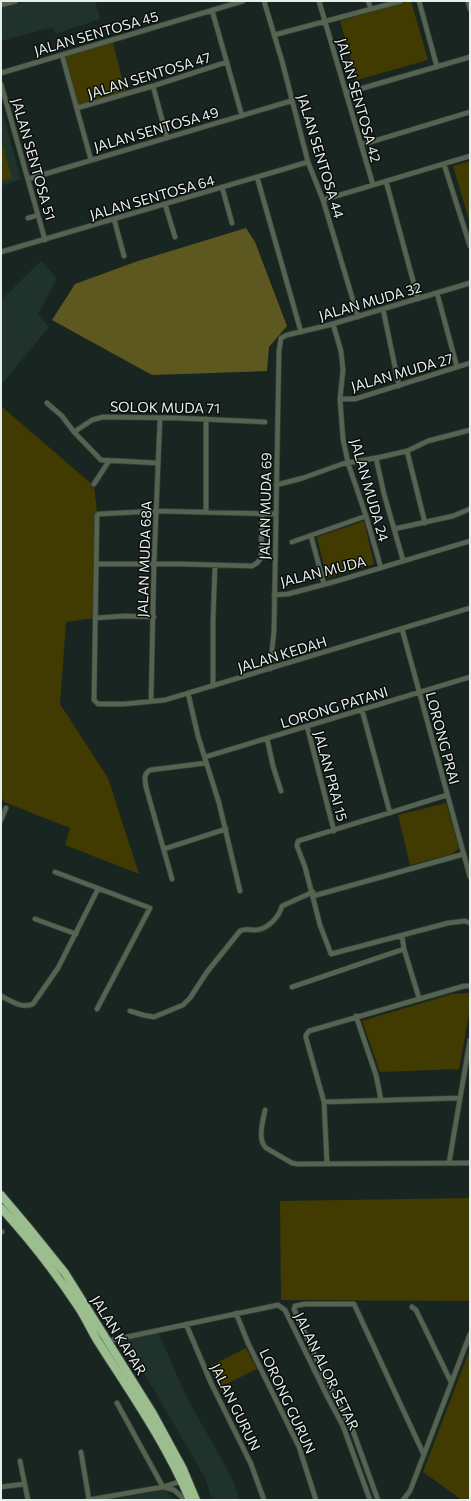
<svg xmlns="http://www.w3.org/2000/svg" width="471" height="1501" font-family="Commissioner,sans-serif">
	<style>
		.built { fill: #1f322c }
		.green { fill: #413b01 }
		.forest { fill: #5d5720 }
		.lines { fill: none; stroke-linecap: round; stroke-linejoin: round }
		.street-casing { stroke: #36413d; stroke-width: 6 }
		.highway-casing { stroke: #36413d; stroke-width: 10 }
		.street { stroke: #556350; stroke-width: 4.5 }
		.highway { stroke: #9cbe8f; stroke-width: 8 }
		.labels { text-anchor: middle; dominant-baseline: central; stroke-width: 3; stroke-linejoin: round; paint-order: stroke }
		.street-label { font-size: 14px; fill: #e7efec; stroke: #080d0b }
	</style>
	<rect width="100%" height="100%" fill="#192521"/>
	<path class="built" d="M25 1H95L100 19 55 34 53 27 1 41V8Z
		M1 107 21 179 1 186Z
		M41 261 57 278 38 315 49 327 1 385V300Z
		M158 1332 187 1398 231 1476 240 1500H212L205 1478 125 1340Z
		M164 1490 176 1500H109Z"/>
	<path class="green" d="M409 1H411L428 60 357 80 340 21Z
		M112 40 126 93 77 108 62 55Z
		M1 140 12 178 1 181Z
		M470 161V223L453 166Z
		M1 406 94 486 97 511 95 618 66 622 60 704 108 778 139 874 65 845 70 828 4 802 1 796Z
		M364 521 374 564 327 578 317 537Z
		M446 803 459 848 452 854 410 865 398 815Z
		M470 993V1009L459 1069 380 1072 362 1021 452 994Z
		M470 1198V1301L281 1300 280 1201Z
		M246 1348 257 1369 220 1387 210 1366Z
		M470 1349V1500H462L423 1472Z"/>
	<path class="forest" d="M246 228 255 242 287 326 269 347 267 371 152 375 52 320 75 284 138 261Z"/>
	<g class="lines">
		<defs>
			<path id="street" d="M264 1 282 61 308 162 323 200 358 317
				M319 1 373 185
				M368 1 371 9
				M419 1 437 67
				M468 1 470 9
				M1 5 16 1
				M212 10 242 116
				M274 35 401 1
				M62 55 91 160
				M1 73 243 1
				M1 84 45 240
				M153 86 167 138
				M346 93 470 57
				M77 108 153 86 227 62
				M361 145 470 112
				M444 164 470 246
				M257 177 301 332
				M28 179 291 101
				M386 181 418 299
				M222 187 232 223
				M323 200 470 156
				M165 204 175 237
				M28 218 38 215
				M114 219 124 256
				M1 252 308 162
				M437 293 457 367
				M383 309 399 386
				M333 324 341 351 343 370 340 399 343 439 348 463 366 516 381 568
				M340 399H355L470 363
				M47 403 62 416 74 432 101 460 158 463
				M74 432 92 420 103 417 176 418 265 422
				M376 458 384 494 403 560
				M94 484 109 461
				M276 485 303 478 342 464 381 457 407 451
				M206 512V419
				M275 514 157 511 99 514 97 515 94 700 98 704H124L165 700 470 608
				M425 523 407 451 428 441 470 430
				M394 529 453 516 470 509
				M311 536 324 584
				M292 542 366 516
				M97 564H181L252 566 257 563 261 558 262 514
				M274 595 288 594 337 581 470 541
				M95 618 125 616 154 617
				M402 629 470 877
				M270 669 274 631 279 351 281 338 287 335 329 325 470 283
				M213 686V622L215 566
				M188 693 198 736 219 803 240 891
				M151 701 154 564 160 418
				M362 710 390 813
				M307 726 334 831
				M267 738 273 766 281 791
				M205 757 470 677
				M447 795 298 841 297 846 305 867 320 925 331 954 448 923 465 921 470 923
				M1 820 6 808
				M164 849 226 829
				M55 872 150 908 97 1009
				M172 879 146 787C145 780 143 774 150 770L206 763
				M313 896 464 854
				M35 919 76 934
				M402 936 404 949 419 998
				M292 987 404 949
				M1 996C11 1001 22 1009 33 1004L58 968 98 889
				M130 1011 143 1015 154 1017 183 1005 190 998 207 972 240 931C246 928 250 930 256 930 268 929 279 917 282 906L313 892
				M356 1016 376 1075 381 1100
				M324 1102 460 1098
				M265 1110C263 1122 257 1139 266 1148L292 1163 297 1164 470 1163
				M449 1163 470 1040
				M327 1164 324 1102 306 1038V1035L309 1031 464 986H470
				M1 1231 2 1232
				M412 1307 416 1310 451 1382
				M236 1313 248 1343 299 1447 316 1500
				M186 1324 211 1383 251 1464 264 1500
				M108 1341 278 1305 285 1310 327 1396 343 1426 370 1500
				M81 1452 89 1500
				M20 1461 28 1500
				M182 1481 163 1487 174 1490 185 1500
				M1 1487 24 1484
				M88 1500 163 1487 117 1403
				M378 1500 353 1431 323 1374 294 1309 295 1306 305 1304H354L424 1455
				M403 1500 410 1491 470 1334"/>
			<path id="highway" d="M1 1195 28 1227 65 1273 152 1412 183 1469 196 1500
				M1 1208C29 1239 56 1273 79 1308 86 1319 91 1330 97 1340 130 1392 166 1443 190 1500"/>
		</defs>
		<use href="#street" class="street-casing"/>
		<use href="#highway" class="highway-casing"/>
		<use href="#street" class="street"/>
		<use href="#highway" class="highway"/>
	</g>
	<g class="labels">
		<g class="street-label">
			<text transform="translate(96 33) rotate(-16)">JALAN SENTOSA 45</text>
			<text transform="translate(149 75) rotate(-17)">JALAN SENTOSA 47</text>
			<text transform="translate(359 100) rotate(74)">JALAN SENTOSA 42</text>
			<text transform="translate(156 129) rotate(-16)">JALAN SENTOSA 49</text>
			<text transform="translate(321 156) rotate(73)">JALAN SENTOSA 44</text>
			<text transform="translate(34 159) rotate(74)">JALAN SENTOSA 51</text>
			<text transform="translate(152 197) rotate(-16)">JALAN SENTOSA 64</text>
			<text transform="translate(370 301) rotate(-16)">JALAN MUDA 32</text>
			<text transform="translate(402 372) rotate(-16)">JALAN MUDA 27</text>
			<text transform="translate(165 407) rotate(1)">SOLOK MUDA 71</text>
			<text transform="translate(370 490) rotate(74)">JALAN MUDA 24</text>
			<text transform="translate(265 506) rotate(-89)">JALAN MUDA 69</text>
			<text transform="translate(144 559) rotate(-88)">JALAN MUDA 68A</text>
			<text transform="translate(323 571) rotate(-14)">JALAN MUDA</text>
			<text transform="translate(282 654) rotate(-17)">JALAN KEDAH</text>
			<text transform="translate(334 707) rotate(-17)">LORONG PATANI</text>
			<text transform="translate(443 738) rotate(75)">LORONG PRAI</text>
			<text transform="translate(331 776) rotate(75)">JALAN PRAI 15</text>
			<text transform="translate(119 1335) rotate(58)">JALAN KAPAR</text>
			<text transform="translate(327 1371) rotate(64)">JALAN ALOR SETAR</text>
			<text transform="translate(288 1401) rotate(65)">LORONG GURUN</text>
			<text transform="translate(236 1407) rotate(64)">JALAN GURUN</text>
		</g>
	</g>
	<rect width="471" height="1501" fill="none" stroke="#e7efec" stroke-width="4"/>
</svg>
